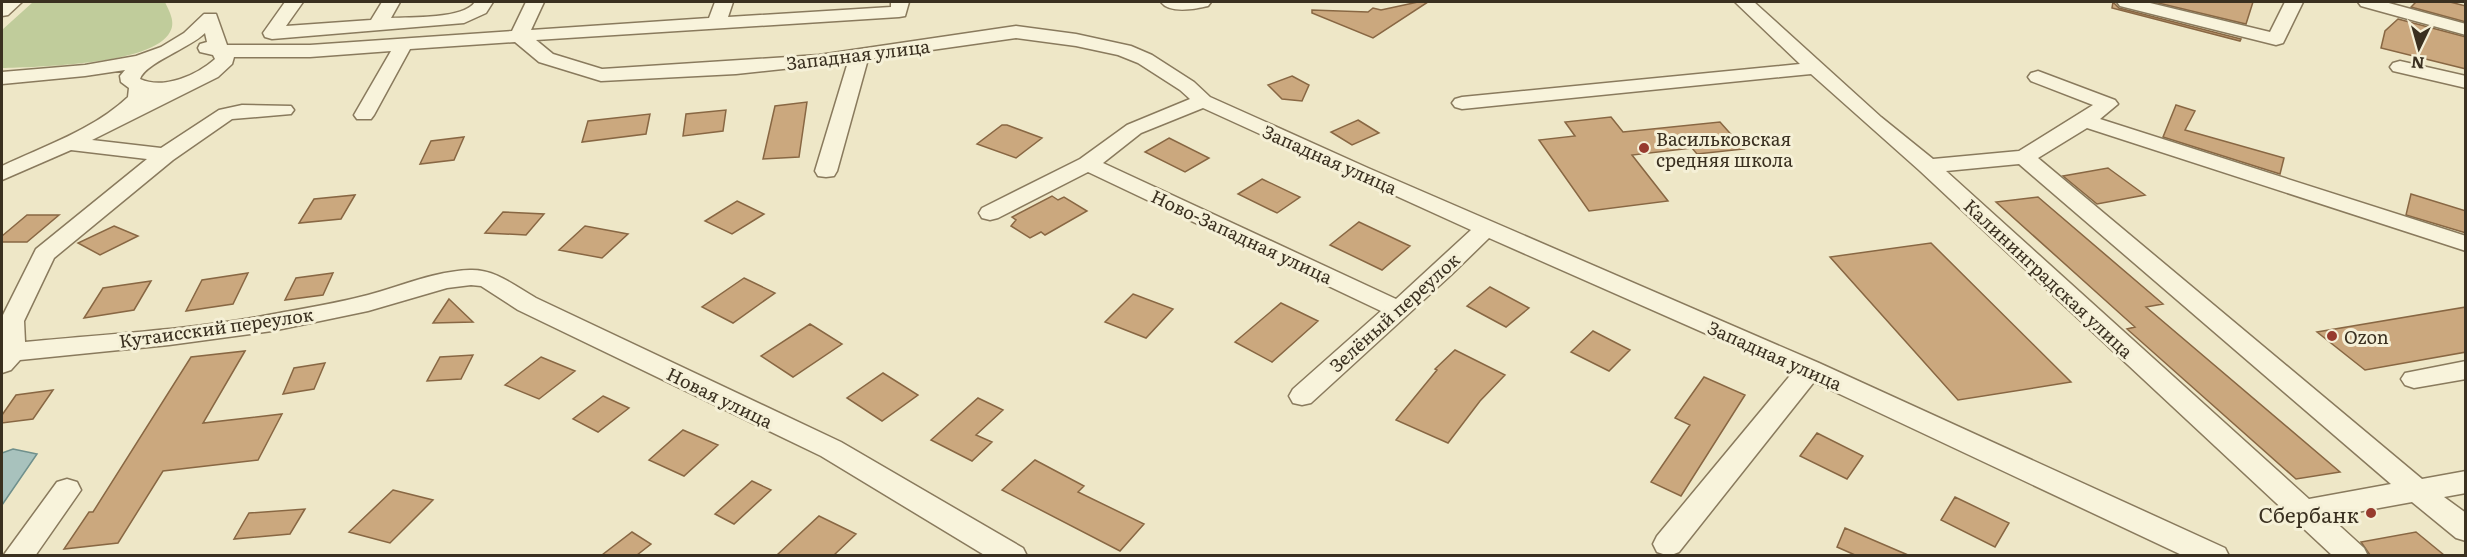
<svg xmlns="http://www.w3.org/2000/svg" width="2467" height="557" font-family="Literata,serif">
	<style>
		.green { fill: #c0cc9b }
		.water { fill: #a8c2bd; stroke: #6f908c; stroke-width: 1.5 }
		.building { fill: #cba87e; stroke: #886743; stroke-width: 1.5 }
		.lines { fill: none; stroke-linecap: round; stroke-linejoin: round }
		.minor-casing { stroke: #897a5d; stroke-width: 3 }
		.minor { fill: #f8f3db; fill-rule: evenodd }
		.poi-dot { fill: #973b2e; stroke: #f5f0d7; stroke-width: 2 }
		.labels { text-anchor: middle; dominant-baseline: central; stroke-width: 6; stroke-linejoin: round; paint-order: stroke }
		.street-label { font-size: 18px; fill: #3a3020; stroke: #f5f0d7 }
		.poi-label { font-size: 18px; fill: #3a3020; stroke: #f5f0d7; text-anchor: start }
		.near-poi-label { font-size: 21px; fill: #3a3020; stroke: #f5f0d7; text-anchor: end }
	</style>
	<rect width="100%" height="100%" fill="#eee7c7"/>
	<path class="green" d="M33 2H165C169 11 176 22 170 32 153 65 35 67 2 68V30Z"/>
	<path class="water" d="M13 449 37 454 2 505V453Z"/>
	<path class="building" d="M1418 2H1428L1373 38 1312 13V10L1368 12 1373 8 1381 10Z
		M2113 2 2119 8 2241 39 2240 41 2112 8Z
		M2154 2H2253L2246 24Z
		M2416 2H2450L2466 6V22L2411 7Z
		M2398 19 2466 37V69L2381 48 2385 31Z
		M1292 76 1309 85 1302 101 1282 99 1268 85Z
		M807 102 799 157 763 159 775 106Z
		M2176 105 2195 111 2185 130 2284 158 2280 174 2163 137Z
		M726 110 723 131 683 136 686 114Z
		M650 114 646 134 582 142 588 121Z
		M1611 117 1623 132 1720 122 1744 149 1697 154 1692 148 1632 155 1668 201 1589 211 1539 140 1575 136 1565 122Z
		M1358 120 1379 133 1352 145 1331 132Z
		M1002 125H1007L1042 138 1016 158 977 144Z
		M464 137 454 160 420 164 431 141Z
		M1169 138 1209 158 1185 172 1145 152Z
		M2108 168 2145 195 2097 204 2063 176Z
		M1262 179 1300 197 1277 213 1238 194Z
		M2411 194 2466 211V233L2406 215Z
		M355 195 341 219 299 223 314 199Z
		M1052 196 1058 200 1064 197 1087 211 1045 235 1041 232 1030 238 1011 226 1016 220 1012 217Z
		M2038 197 2163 304 2146 307 2340 472 2296 479 2127 329 2135 327 1996 202Z
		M737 201 764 214 732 234 705 221Z
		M503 212 544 214 526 235 485 233Z
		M27 215H59L27 242H2V236Z
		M1359 222 1410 246 1382 270 1330 245Z
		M114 226 138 236 100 255 78 243Z
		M585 226 628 234 602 258 559 250Z
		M1931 243 2071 382 1958 400 1830 257Z
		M248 273 233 304 186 311 202 280Z
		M333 273 323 295 285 300 296 278Z
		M744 278 775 293 733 323 702 307Z
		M151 281 134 310 84 318 103 288Z
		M1490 287 1529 308 1506 327 1467 306Z
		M1133 294 1173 309 1146 338 1105 322Z
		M449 299 473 322 433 323Z
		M1281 303 1318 321 1272 362 1235 342Z
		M2466 307V352L2365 370 2317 332Z
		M810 324 842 344 793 377 761 356Z
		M1593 331 1630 350 1609 371 1571 352Z
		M1455 350 1505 375 1480 401 1448 443 1396 420 1437 370 1435 369Z
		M245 351 203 423 282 414 258 460 163 471 118 543 64 549 89 512H93L191 357Z
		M473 355 461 379 427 381 440 357Z
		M541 357 575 371 539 399 505 385Z
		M325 363 314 389 283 394 294 368Z
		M883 373 918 395 882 421 847 398Z
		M1704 377 1745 395 1681 496 1651 482 1690 425 1675 418Z
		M53 390 33 419 2 423V415L16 395Z
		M603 396 629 408 598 432 573 419Z
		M978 398 1003 410 976 435 992 442 972 461 931 440Z
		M683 430 718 445 684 476 649 460Z
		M1817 433 1863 456 1847 479 1800 456Z
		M1035 460 1084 486 1078 492 1144 524 1120 551 1002 490Z
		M752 481 771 490 734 524 715 514Z
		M393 490 433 500 390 543 349 532Z
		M1955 497 2009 523 1995 547 1941 520Z
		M305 509 290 534 234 539 249 513Z
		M819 516 856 534 834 555H777Z
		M1845 528 1908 555H1855L1837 547Z
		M632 532 651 544 637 555H602Z
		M2416 532 2444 555H2370L2361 542Z"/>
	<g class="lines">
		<defs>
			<path id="minor" d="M2 2H22L8 15 2 16Z
				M285 2H303L286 26 371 20 382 2H400L391 18C411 17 464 19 475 2H493L486 13 464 23 272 39 265 37 263 33Z
				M526 2H544L531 30 709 18 715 2H733L728 17 891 7V2H909L905 16 899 17 536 40 553 54 602 69 819 55 1016 26 1076 34 1131 46 1152 55 1194 82 1210 97 1368 168 1819 363 2225 548 2229 556H2184L1814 382 1679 552 1669 556 1657 552 1653 544 1657 536 1793 372 1489 238 1451 275 1311 403 1302 405 1293 403 1289 396 1293 389 1381 311 1088 172 998 218 990 220 982 218 979 213 982 208 1080 159 1127 125 1190 99 1180 90 1138 63 1118 55 1076 46 1016 38 868 59 837 171 834 176 826 177 818 176 815 171 848 62 736 74 601 81 539 62 515 42 410 49 374 115 371 119H357L354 115 391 51 310 57H234L232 64 218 77 92 140 161 148 219 110 242 105 291 106 294 110 291 114 232 119 173 160 54 258 24 321 25 342C108 334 192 330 274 314 306 308 338 303 368 295 401 286 436 271 470 270 495 269 515 286 536 298L841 442 1023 548 1027 556H986L821 456 518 310 481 286 471 285 447 288 368 311 272 331 169 345 20 360 11 370 2 373V317L36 249 147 159 71 150 2 180V166C44 146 93 130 128 97L129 88 121 82 120 76 125 70 85 76 2 84V72L85 65 136 56 161 47 184 33 204 14H216L227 45H310L512 31ZM205 33 207 42 200 44 198 48 200 52 213 55 215 59C197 75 164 90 140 79 145 63 190 48 205 33ZM1203 108 1471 230 1396 299 1103 163 1141 133Z
				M1161 2H1211L1208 6C1195 9 1170 14 1161 2Z
				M1735 2H1754L1881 117 1933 159 2019 151 2093 105 2031 81 2028 77 2031 73 2038 71 2115 100 2118 104 2100 119 2466 236V251L2087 128 2038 158 2422 479 2466 471V493L2444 497 2466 513V541L2456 538 2412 502 2330 517 2364 548 2368 556H2333L1920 171 1811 74 1462 109 1455 107 1452 103 1455 99 1462 97 1800 64ZM2019 164 2391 484 2309 499 1946 171Z
				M2117 2H2146L2270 32 2285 2H2303L2285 39 2283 43 2276 45 2120 6Z
				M2358 2H2385L2466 24V35L2361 6Z
				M2400 61 2466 76V88L2393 71 2390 67 2393 63Z
				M2466 361V379L2414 388 2405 385 2401 379 2405 373Z
				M67 479 77 482 81 490 35 556H3L57 482Z"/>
		</defs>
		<use href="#minor" class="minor-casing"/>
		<use href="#minor" class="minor"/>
	</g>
	<g class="poi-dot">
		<circle cx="1644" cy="148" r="6"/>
		<circle cx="2332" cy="336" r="6"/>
		<circle cx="2371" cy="513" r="6"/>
	</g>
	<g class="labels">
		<g class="street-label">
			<text transform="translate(858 54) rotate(-7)">Западная улица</text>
			<text transform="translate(1330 159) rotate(24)">Западная улица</text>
			<text transform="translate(1242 236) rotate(25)">Ново-Западная улица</text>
			<text transform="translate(2049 278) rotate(43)">Калининградская улица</text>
			<text transform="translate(1394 312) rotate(-42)">Зелёный переулок</text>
			<text transform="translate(216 327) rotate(-8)">Кутаисский переулок</text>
			<text transform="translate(1775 355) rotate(24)">Западная улица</text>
			<text transform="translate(720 397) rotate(26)">Новая улица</text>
		</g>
		<g class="poi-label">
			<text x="1656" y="138">Васильковская<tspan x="1656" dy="21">средняя школа</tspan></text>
			<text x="2344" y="336">Ozon</text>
		</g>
		<g class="near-poi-label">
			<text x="2359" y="513">Сбербанк</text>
		</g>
	</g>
	<rect width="2467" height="557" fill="none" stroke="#3a3020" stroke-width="6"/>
	<g transform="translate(2419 48) rotate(185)" stroke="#f5f0d7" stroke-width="4.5" paint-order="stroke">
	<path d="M0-4.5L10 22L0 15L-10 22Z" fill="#3a3020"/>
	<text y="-9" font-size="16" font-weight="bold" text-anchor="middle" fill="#3a3020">N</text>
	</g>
</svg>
